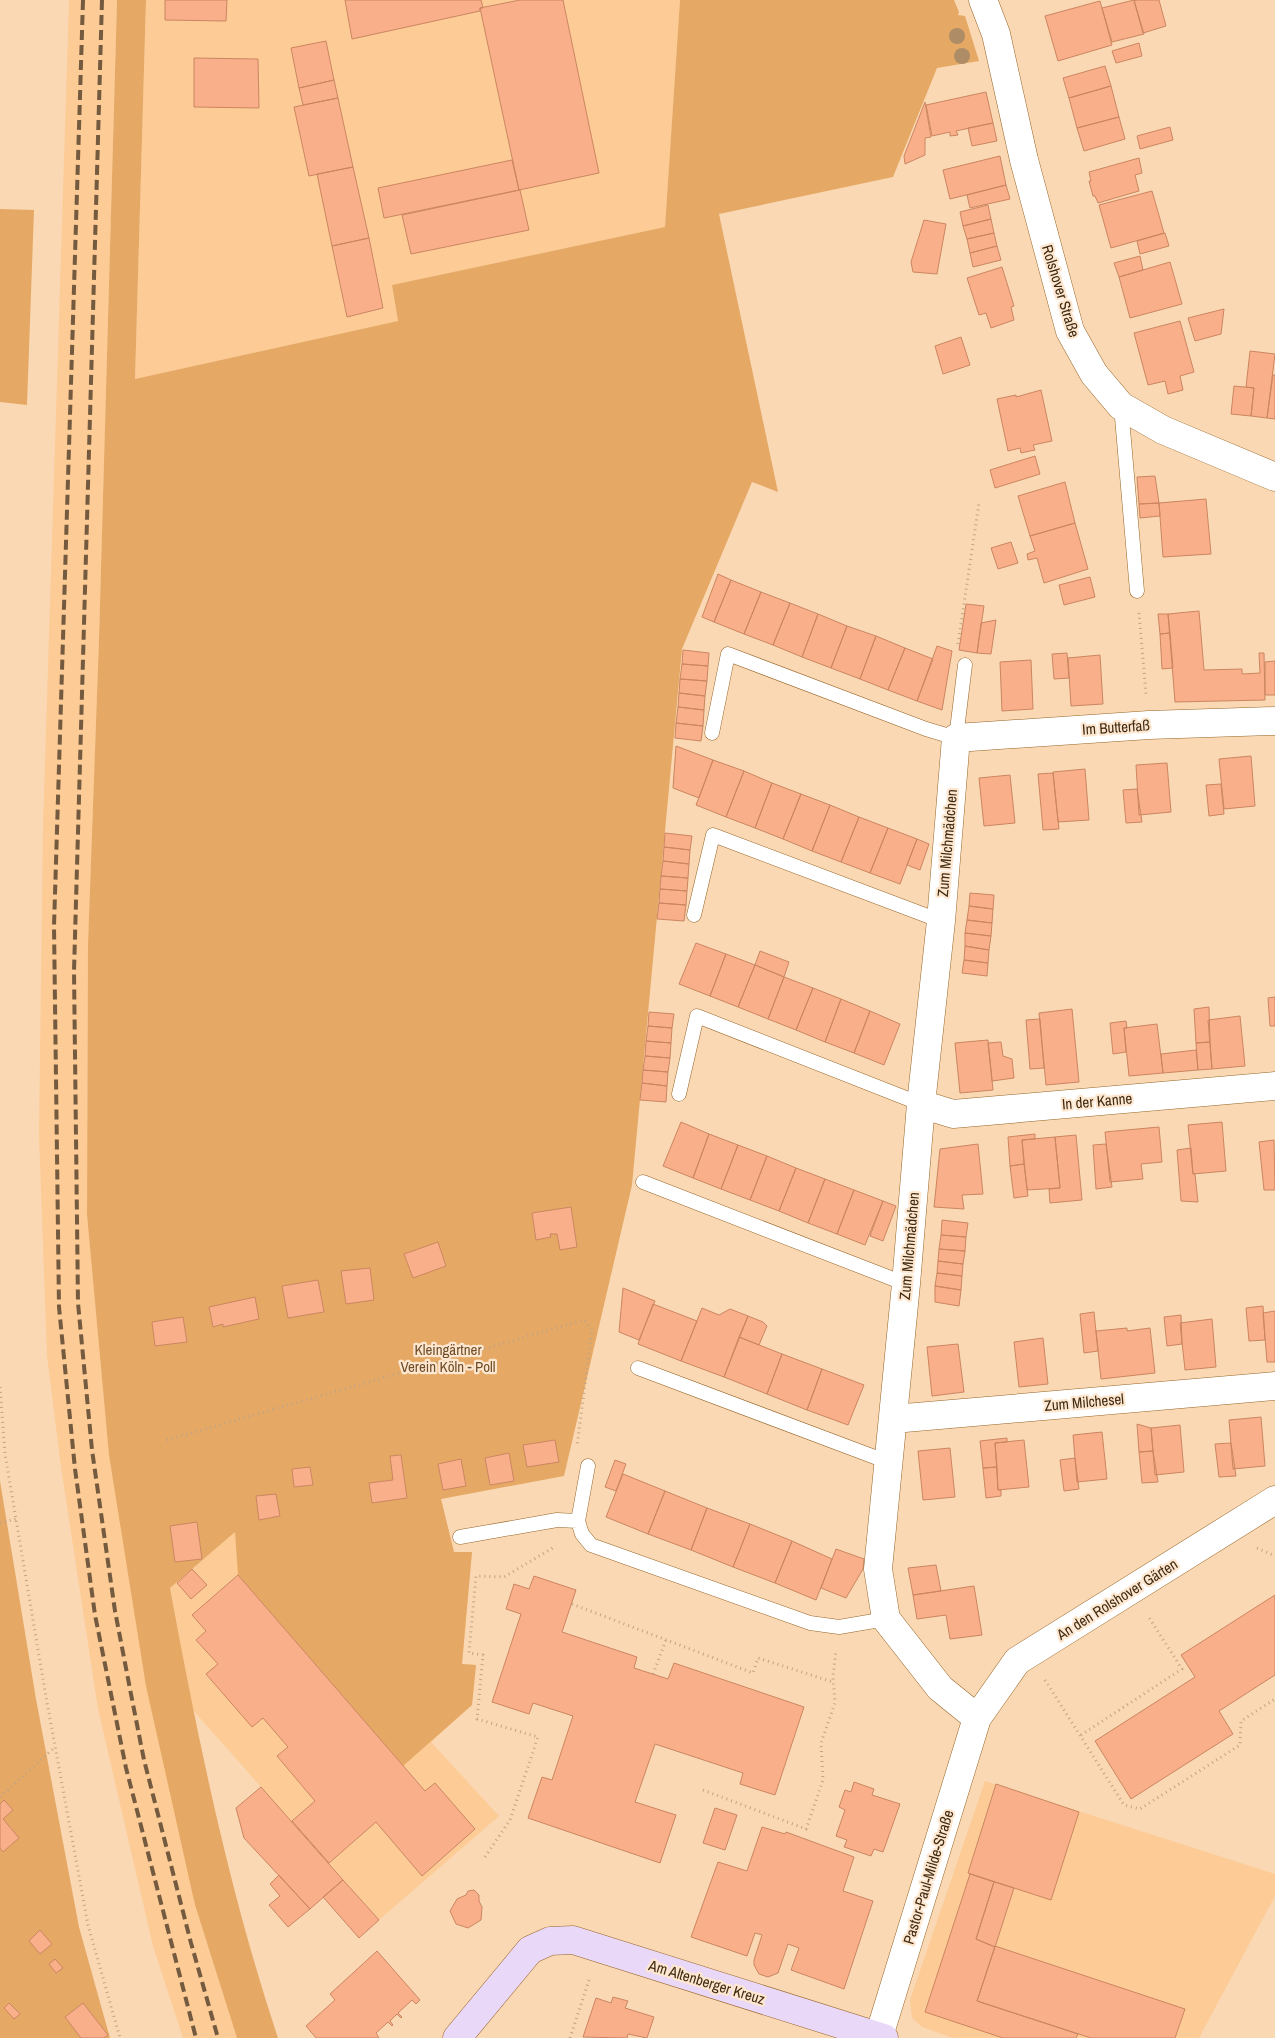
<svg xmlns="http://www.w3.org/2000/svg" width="1275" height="2038" font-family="'Archivo Narrow',sans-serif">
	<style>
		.built { fill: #fccb96 }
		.green { fill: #e5a965 }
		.building { fill: #f9af89; stroke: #cb8661 }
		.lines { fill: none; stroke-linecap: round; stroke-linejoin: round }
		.lane-casing { stroke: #986628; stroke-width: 15 }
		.street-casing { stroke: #986628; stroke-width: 29 }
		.secondary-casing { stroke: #986628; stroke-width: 29 }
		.path { stroke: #c2a383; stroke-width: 3; stroke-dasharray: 1 4; stroke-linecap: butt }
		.lane { stroke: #fff; stroke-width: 14 }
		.street { stroke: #fff; stroke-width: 28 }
		.secondary { stroke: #ead8f8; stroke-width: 28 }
		.rail { stroke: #745a3e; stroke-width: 4; stroke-dasharray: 10 5; stroke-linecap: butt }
		.tree { fill: #ad8c66 }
		.labels { text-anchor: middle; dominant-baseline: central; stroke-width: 4.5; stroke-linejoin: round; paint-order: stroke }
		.street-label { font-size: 15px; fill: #402a11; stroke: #fee7d0 }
		.park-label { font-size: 15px; fill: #6e4d27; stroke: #fee7d0 }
	</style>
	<rect width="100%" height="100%" fill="#fad8b4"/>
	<path class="built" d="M69 0H117L99 639 88 944 87 1215 109 1455 195 1905 237 2038H183L153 1946 98 1709 61 1467 47 1356 39 1135 43 826Z
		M146 0H680L665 227 392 285 398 321 135 379Z
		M441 1499 454 1552H472L462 1664 476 1665 472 1705 431 1742 499 1816 379 1920 192 1709 170 1588 235 1532Z
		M985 1781 1275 1874V1896L1199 2038H953L922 2027 912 2018 910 2000Z"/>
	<path class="green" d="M117 0H146L135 379 398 321 392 285 665 227 680 0H954L959 12 958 15 965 16 979 61 937 68 893 177 719 214 778 492 752 482 682 649 632 1185 564 1476 441 1499 454 1552H472L462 1664 476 1665 472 1705 403 1766 238 1575 235 1532 170 1588C198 1740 229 1891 278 2038H237L195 1905 146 1686 109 1455 87 1215 88 944 99 639Z
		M0 209 34 210 27 405 0 402Z
		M0 1481 36 1699 79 1927 110 2038H0Z"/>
	<path class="building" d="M165 0H227L226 21 165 20Z
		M345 0H481L483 8H480V11L352 39Z
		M520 0H563L599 173 519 190 480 8Z
		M1134 0 1144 34 1112 42 1102 8Z
		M1137 0H1159L1166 26 1143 33 1134 1Z
		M1100 1 1112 45 1058 61 1045 16Z
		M326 41 334 80 299 88 291 48Z
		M1139 43 1142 56 1116 63 1112 51Z
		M194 58 258 59 259 108 194 107Z
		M1105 66 1111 86 1069 98 1063 78Z
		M334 80 338 98 303 105 299 88Z
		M1111 86 1119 117 1077 128 1069 98Z
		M986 92 993 123 956 131 958 135 950 136V132L932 136 926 105Z
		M338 98 353 167 309 176 294 107Z
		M925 102 931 137 925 138V155L905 164 904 156Z
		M1119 117 1125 139 1084 151 1077 128Z
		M993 123 997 141 972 146 968 128Z
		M1170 127 1173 140 1140 149 1137 136Z
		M1000 156 1006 185 950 199 943 170Z
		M1139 158 1142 173 1135 175 1139 191 1098 203 1095 196H1093L1089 181H1091L1089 172Z
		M512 160 519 190 384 218 378 188Z
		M353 167 369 238 332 246 317 174Z
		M1006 185 1010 199 970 208 967 195Z
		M520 190 529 230 411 254 402 215Z
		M1152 191 1164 233 1111 248 1099 205Z
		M988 205 991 219 963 226 960 212Z
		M991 219 994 233 967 239 963 226Z
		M924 220 946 224 937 274 913 272 911 262Z
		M994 233 997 246 970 253 967 239Z
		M1165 233 1169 246 1140 254 1137 241Z
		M369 238 383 308 347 317 332 246Z
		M997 246 1001 260 973 267 970 253Z
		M1140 256 1143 270 1119 277 1114 263Z
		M1170 262 1182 304 1130 318 1119 277Z
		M1002 267 1014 306 1011 307 1014 320 991 328 986 313 979 315 967 278Z
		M1224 309 1221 334 1195 341 1188 318Z
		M1180 321 1194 372 1180 376 1183 390 1168 394 1165 381 1148 385 1134 333Z
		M961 337 970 365 943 374 935 346Z
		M1250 351 1275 354 1267 418 1251 416 1254 388 1246 387Z
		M1273 375H1275V419L1267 418Z
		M1234 386 1254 388 1251 416 1231 414Z
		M1041 390 1052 441 1033 445 1035 450 1021 453 1020 448 1008 451 997 399 1016 395V397Z
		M1035 456 1040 474 995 488 990 470Z
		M1155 476 1159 503 1139 504 1137 477Z
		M1065 482 1075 523 1030 536 1018 496Z
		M1206 499 1211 554 1163 557 1159 503Z
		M1159 503 1160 516 1140 518 1139 504Z
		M1075 523 1088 569 1044 583 1037 558 1028 560 1027 554 1035 551 1030 536Z
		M1011 542 1018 563 998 569 991 548Z
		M718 574 731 580 714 622 702 617Z
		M1090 577 1095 597 1064 605 1059 585Z
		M731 580 761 592 744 634 714 622Z
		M761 592 790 603 773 645 744 634Z
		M790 603 818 614 802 657 773 645Z
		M966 604 984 606 977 653 959 650Z
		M1199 611 1204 670 1242 669V674L1260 673 1259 653H1264L1265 700 1175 702 1168 614Z
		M818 614 847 626 831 668 802 657Z
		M1158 614H1168L1170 633 1160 634Z
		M996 620 991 654 977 653 981 623Z
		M847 626 876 636 860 679 831 668Z
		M1170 633 1173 668 1162 669 1160 634Z
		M876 636 905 648 888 690 860 679Z
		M937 646 952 651 942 710 917 701Z
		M905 648 933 659 917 701 888 690Z
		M683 650 709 653 708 666 682 664Z
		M1067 653 1069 678 1054 679 1052 654Z
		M1100 655 1103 704 1071 706 1068 658Z
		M1031 660 1033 709 1002 711 1000 662Z
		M1275 661V695H1265V662Z
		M682 664 708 666 707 681 680 679Z
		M680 679 707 681 705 696 679 693Z
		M679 693 705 696 704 710 678 707Z
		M678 707 704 710 703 726 676 723Z
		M676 723 703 726 701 741 675 738Z
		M676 746 713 760 699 798 673 788Z
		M1251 756 1255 806 1224 809 1219 759Z
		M713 760 744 771 726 817 696 805Z
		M1167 763 1171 812 1139 815 1136 765Z
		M1085 769 1089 820 1058 822 1053 772Z
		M744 771 772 783 755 828 726 817Z
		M1053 773 1059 829 1043 830 1038 774Z
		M1010 775 1015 823 984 826 979 778Z
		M772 783 801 794 783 839 755 828Z
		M1221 784 1224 814 1209 816 1206 785Z
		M1137 789 1142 822 1126 823 1123 790Z
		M801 794 830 805 812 851 783 839Z
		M830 805 859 817 841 862 812 851Z
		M859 817 888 828 870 873 841 862Z
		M888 828 917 839 900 884 870 873Z
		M665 833 692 836 690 850 664 847Z
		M917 839 929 844 920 870 907 865Z
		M664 847 690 850 689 864 663 861Z
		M663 861 689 864 688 878 661 876Z
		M661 876 688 878 687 891 660 889Z
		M660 889 687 891 686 905 659 903Z
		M970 893 994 895 993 909 969 906Z
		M659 903 686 905 684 921 657 919Z
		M969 906 993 909 992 923 967 920Z
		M967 920 992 923 991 936 965 933Z
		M965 933 991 936 989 950 965 946Z
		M696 943 726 954 710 996 679 984Z
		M965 946 989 950 988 963 964 960Z
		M760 951 789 962 784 977 755 965Z
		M726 954 755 965 738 1007 710 996Z
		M964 960 988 963 987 976 962 973Z
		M755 965 784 977 768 1019 738 1007Z
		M784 977 813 988 796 1030 768 1019Z
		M813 988 841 999 825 1042 796 1030Z
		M1275 997V1026H1270L1268 998Z
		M841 999 870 1011 854 1053 825 1042Z
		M1209 1007 1210 1042 1196 1043 1194 1009Z
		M1072 1009 1079 1082 1046 1085 1039 1013Z
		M870 1011 900 1024 884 1065 854 1053Z
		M649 1012 674 1014 672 1028 648 1026Z
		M1240 1016 1245 1066 1212 1069 1208 1020Z
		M1040 1019 1044 1068 1030 1069 1026 1020Z
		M1126 1021 1127 1028H1124L1126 1052 1113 1054 1110 1023Z
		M1157 1024 1163 1073 1129 1076 1124 1028Z
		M648 1026 672 1028 671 1043 646 1041Z
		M988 1040 993 1090 960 1093 955 1043Z
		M646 1041 671 1043 670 1058 645 1056Z
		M1001 1042 1003 1056 1012 1059 1014 1078 992 1081 988 1043Z
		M1210 1042 1212 1069 1198 1070 1196 1043Z
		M1196 1050 1198 1070 1163 1073 1161 1054Z
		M645 1056 670 1058 668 1072 643 1070Z
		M643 1070 668 1072 667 1086 642 1083Z
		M642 1083 667 1086 666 1102 640 1100Z
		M681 1122 709 1134 693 1178 663 1166Z
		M1222 1122 1226 1171 1193 1174 1188 1125Z
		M1159 1127 1162 1162 1141 1164 1143 1179 1110 1182 1105 1132Z
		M709 1134 738 1145 721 1189 693 1178Z
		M1035 1134V1139L1022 1140 1024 1164 1010 1166 1008 1137Z
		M1076 1135 1082 1200 1050 1203 1049 1189 1060 1188 1055 1137Z
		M1055 1137 1060 1188 1027 1190 1022 1140Z
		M1274 1140 1275 1190H1264L1259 1142Z
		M978 1144 983 1194 962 1195 964 1209 934 1207 940 1149Z
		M1106 1144 1112 1187 1096 1189 1093 1145Z
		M738 1145 767 1156 750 1200 721 1189Z
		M1191 1148 1193 1174H1195L1198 1202 1181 1201 1177 1150Z
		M767 1156 796 1168 779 1211 750 1200Z
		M1024 1164 1028 1196 1014 1198 1010 1166Z
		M796 1168 825 1179 808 1223 779 1211Z
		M825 1179 854 1190 837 1234 808 1223Z
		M854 1190 883 1201 865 1245 837 1234Z
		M883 1201 896 1206 883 1241 870 1236Z
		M571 1207 577 1247 560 1250 557 1234H550L551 1237 536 1240 532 1213Z
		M942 1220 968 1223 966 1237 941 1235Z
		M941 1235 966 1237 965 1251 939 1249Z
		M438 1242 446 1266 413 1278 404 1254Z
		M939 1249 965 1251 963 1264 938 1261Z
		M938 1261 963 1264 962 1276 937 1273Z
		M370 1268 374 1300 346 1304 341 1271Z
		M937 1273 962 1276 961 1290 935 1286Z
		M318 1280 324 1312 288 1318 282 1286Z
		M935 1286 961 1290 959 1306 935 1302Z
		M623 1288 655 1301 639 1340 619 1332Z
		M255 1297 259 1319 223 1327V1324L213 1327 209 1307Z
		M653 1304 697 1321 681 1361 638 1344Z
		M1263 1306 1265 1340 1249 1341 1246 1308Z
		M702 1308 719 1315 730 1309 748 1316 724 1377 681 1361Z
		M1275 1311V1362H1267L1263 1313Z
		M1094 1312 1098 1351 1084 1353 1080 1314Z
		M1181 1315 1182 1344 1167 1346 1164 1317Z
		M748 1316 763 1322 767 1326 759 1345 739 1337Z
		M183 1317 187 1342 155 1346 152 1322Z
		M1212 1319 1216 1367 1185 1370 1180 1323Z
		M1127 1328V1331L1150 1328 1155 1373 1101 1379 1096 1331Z
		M739 1337 782 1354 767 1394 724 1377Z
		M1043 1338 1048 1384 1019 1387 1014 1342Z
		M958 1344 964 1392 932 1396 927 1347Z
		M782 1354 822 1369 807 1410 767 1394Z
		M822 1369 864 1385 848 1425 807 1410Z
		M1261 1417 1265 1466 1233 1469 1229 1420Z
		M1137 1424 1151 1428 1153 1451 1139 1452Z
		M1180 1425 1184 1472 1155 1475 1151 1428Z
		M1102 1432 1107 1479 1077 1482 1073 1435Z
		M1007 1438V1442L995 1443 997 1467 983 1468 980 1441Z
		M555 1440 559 1462 527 1467 523 1445Z
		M1024 1440 1029 1487 998 1490 995 1443Z
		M1231 1443 1236 1476 1219 1477 1215 1444Z
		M950 1448 955 1497 923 1500 918 1451Z
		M1153 1451 1158 1482 1142 1483 1139 1452Z
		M509 1453 514 1481 490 1485 485 1458Z
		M401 1455 407 1498 372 1503 369 1483 393 1480 390 1456Z
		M1075 1458 1079 1489 1064 1491 1060 1460Z
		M461 1459 466 1486 443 1490 438 1464Z
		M615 1460 626 1464 616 1491 605 1487Z
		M310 1467 313 1485 294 1487 292 1469Z
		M997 1467 998 1490H1001V1496L986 1498 983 1468Z
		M623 1474 665 1491 648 1534 606 1517Z
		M665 1491 707 1508 691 1550 648 1534Z
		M276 1494 280 1516 259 1520 256 1496Z
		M707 1508 750 1524 733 1567 691 1550Z
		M197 1522 202 1559 175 1562 170 1526Z
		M750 1524 792 1541 775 1583 733 1567Z
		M792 1541 832 1559 816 1600 775 1583Z
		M836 1549 864 1559 863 1569 846 1598 821 1588Z
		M936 1565 941 1591 913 1595 908 1568Z
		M192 1569 207 1585 191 1599 177 1583Z
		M238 1575 425 1791 435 1783 475 1829 422 1876 376 1822 329 1863 292 1821 315 1801 277 1756 288 1747 263 1718 252 1727 206 1674 218 1664 196 1640 206 1631 192 1615Z
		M534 1576 576 1590 562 1632 637 1657 634 1668 668 1679 674 1663 804 1707 775 1795 740 1784 743 1773 655 1744 635 1802 676 1815 660 1863 528 1818 542 1777 552 1780 573 1716 533 1703 529 1714 492 1702 521 1614 506 1609 514 1584 529 1589Z
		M974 1586 982 1635 950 1639 946 1615 917 1619 913 1595Z
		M1275 1595V1675L1219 1711 1233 1734 1131 1799 1095 1741 1195 1677 1181 1655Z
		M854 1782 874 1789 872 1795 900 1804 883 1852 874 1849 871 1856 844 1847 847 1840 836 1836 845 1810 839 1807 845 1790 851 1792Z
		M996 1784 1079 1812 1051 1900 968 1873Z
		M261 1787 343 1880 310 1909 244 1838 236 1808Z
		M4 1800 13 1810 3 1819 19 1838 3 1852 0 1848V1804Z
		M715 1808 737 1815 725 1850 703 1843Z
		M762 1827 785 1834 786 1832 854 1857 843 1891 873 1901 844 1989 791 1970 799 1948 788 1944 778 1973 768 1977 759 1974 754 1965V1960L762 1935 755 1933 747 1956 691 1937 718 1862 747 1871Z
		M970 1874 994 1882 976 1939 995 1947 977 2001 1078 2034 1076 2038H1003L925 2012Z
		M279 1875 310 1909 288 1927 269 1905 280 1896 270 1884Z
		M343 1880 379 1920 359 1938 323 1897Z
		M994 1882 1014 1888 995 1947 976 1939Z
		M474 1890 479 1895V1901L482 1907 481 1920 468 1928 456 1924 450 1911 457 1899 466 1895 468 1891Z
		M40 1930 52 1944 40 1954 29 1941Z
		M995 1946 1185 2009 1175 2038H1091L977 2001Z
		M377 1951 420 2000 416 2004 412 2000 398 2013 402 2017 401 2018 397 2014 390 2021 393 2025 392 2026 388 2022 376 2033 379 2038H316L306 2026 335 2000 330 1994Z
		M55 1959 63 1968 56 1973 49 1964Z
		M613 1997 628 2001 625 2008 654 2017 647 2038 628 2034 627 2038 583 2037 596 1998 611 2003Z
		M9 2003 20 2014 14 2019 4 2008Z
		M83 2003 108 2035 104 2038H81L65 2017Z"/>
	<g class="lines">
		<defs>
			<path id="lane" d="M1121 406 1137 591
				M712 733 728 654 926 729 956 738 965 665
				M694 915 713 835 941 921
				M679 1094 697 1016 921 1104
				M643 1182 906 1284
				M638 1368 888 1462
				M588 1466 578 1521 582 1534 591 1545 810 1623 839 1627 886 1619
				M460 1537 557 1520 578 1521"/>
			<path id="street" d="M983 0 996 34 1024 160 1070 331 1094 374 1121 406 1163 430 1275 477
				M921 1104 953 1114 1275 1086
				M893 1419 1275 1386
				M977 1718 940 1688 886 1619 878 1569 906 1284 921 1104 941 921 956 738 1149 725 1275 721
				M879 2036 977 1718 1017 1661 1275 1500"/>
			<path id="secondary" d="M457 2038 530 1950 550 1941 573 1940 884 2038"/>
		</defs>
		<use href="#lane" class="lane-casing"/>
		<use href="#street" class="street-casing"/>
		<use href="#secondary" class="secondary-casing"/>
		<path class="path" d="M1139 613 1146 694
			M958 644 979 503
			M0 1387 5 1454 46 1697 88 1925 120 2038
			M167 1440 584 1320 592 1330 577 1446
			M0 1523 16 1519
			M1257 1548 1275 1556
			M572 1604 753 1673 758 1658 833 1682
			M653 1674 666 1640
			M1045 1680 1124 1805 1140 1809 1240 1745 1241 1721 1275 1699
			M1081 1735 1182 1669 1148 1616
			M703 1790 806 1829 823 1780 821 1743 835 1703 833 1677 836 1650
			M0 1797 55 1747
			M485 1857 510 1820 538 1737 477 1719 483 1655 469 1653 476 1576 504 1577 556 1546
			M570 2038 590 1977"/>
		<use href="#lane" class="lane"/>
		<use href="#street" class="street"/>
		<use href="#secondary" class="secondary"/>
		<path class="rail" d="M83 0 54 926 59 1307 75 1469 95 1615 126 1768 196 2038
			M102 0 74 971 78 1303 92 1450 115 1611 130 1689 144 1760 191 1943 218 2038"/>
	</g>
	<g class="tree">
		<circle cx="957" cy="36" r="8"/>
		<circle cx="962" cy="56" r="8"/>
	</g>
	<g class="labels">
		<g class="street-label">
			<text transform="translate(1061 291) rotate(73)">Rolshover Straße</text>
			<text transform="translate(1116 727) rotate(-4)">Im Butterfaß</text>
			<text transform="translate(947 843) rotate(-85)">Zum Milchmädchen</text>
			<text transform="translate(1097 1101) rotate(-5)">In der Kanne</text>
			<text transform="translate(909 1246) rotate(-85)">Zum Milchmädchen</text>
			<text transform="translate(1084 1402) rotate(-5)">Zum Milchesel</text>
			<text transform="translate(1117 1599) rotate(-32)">An den Rolshover Gärten</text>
			<text transform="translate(928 1877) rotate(-73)">Pastor-Paul-Milde-Straße</text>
			<text transform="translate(707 1982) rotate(17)">Am Altenberger Kreuz</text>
		</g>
		<g class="park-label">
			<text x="448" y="1349">Kleingärtner<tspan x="448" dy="17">Verein Köln - Poll</tspan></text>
		</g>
	</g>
</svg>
